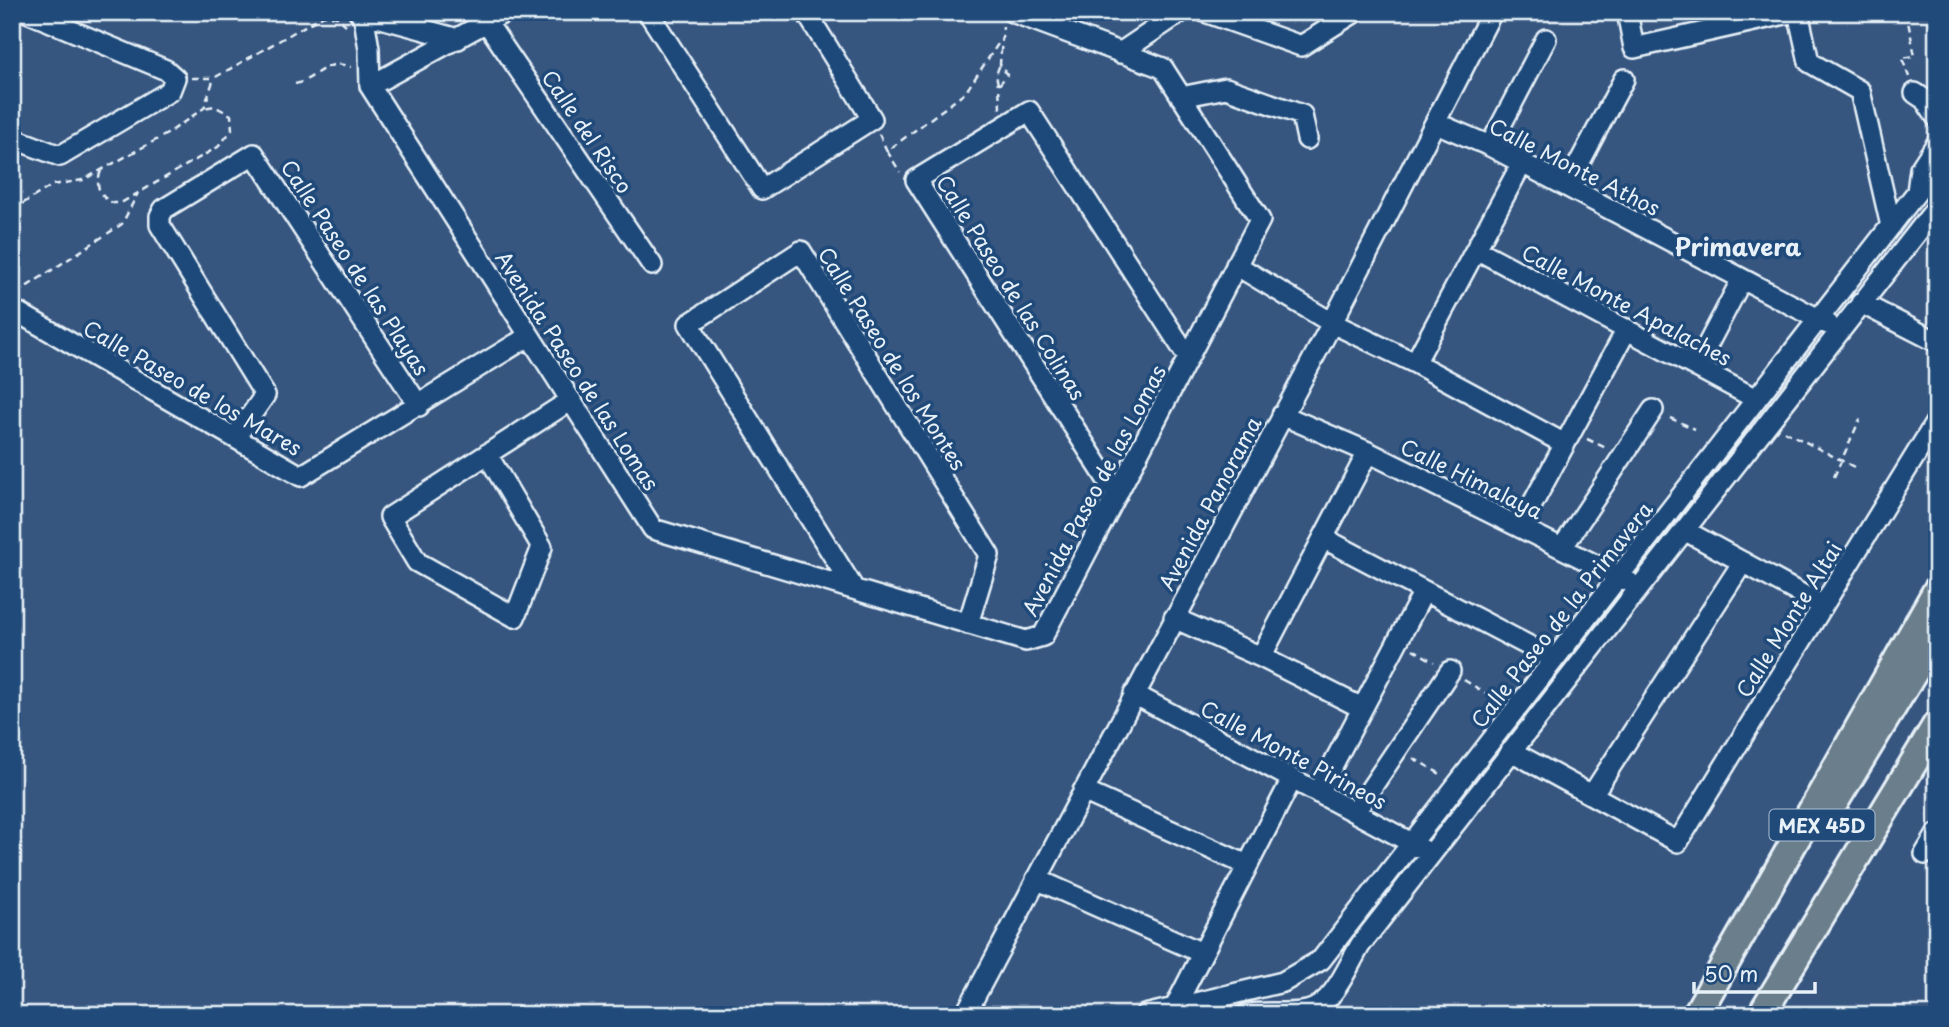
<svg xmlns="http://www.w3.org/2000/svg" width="1949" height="1027" font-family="'Playpen Sans',sans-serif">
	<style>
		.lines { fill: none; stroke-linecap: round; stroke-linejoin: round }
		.minor-casing { stroke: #e8f1f8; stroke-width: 24 }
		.highway-casing { stroke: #e8f1f8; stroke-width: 32 }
		.path { stroke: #e8f1f8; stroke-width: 2.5; stroke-dasharray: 7 5; stroke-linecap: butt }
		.minor { stroke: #1f4a7a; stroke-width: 19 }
		.highway { stroke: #6b7e8b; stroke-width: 26 }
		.labels { text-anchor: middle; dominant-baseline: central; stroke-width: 7; stroke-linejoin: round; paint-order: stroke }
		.shield { fill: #1f4a7a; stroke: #acbfd2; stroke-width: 2 }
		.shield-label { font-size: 19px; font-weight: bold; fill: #e8f1f8 }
		.street-label { font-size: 21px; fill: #e8f1f8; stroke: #1f4a7a }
		.quarter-label { font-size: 24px; font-weight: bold; fill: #e8f1f8; stroke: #1f4a7a }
	</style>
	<rect width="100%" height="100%" fill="#365680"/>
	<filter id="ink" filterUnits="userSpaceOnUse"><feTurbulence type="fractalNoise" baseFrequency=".0143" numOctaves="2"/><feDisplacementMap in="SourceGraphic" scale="14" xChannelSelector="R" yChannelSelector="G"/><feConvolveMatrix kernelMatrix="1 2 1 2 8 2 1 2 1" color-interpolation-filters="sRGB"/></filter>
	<g filter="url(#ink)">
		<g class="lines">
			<defs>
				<path id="minor" d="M359 12 458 39
					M363 12 369 49 370 86 653 529 1026 641 1043 636 1260 220 1163 68 1012 12
					M648 12 762 189 872 119 806 12
					M1205 12 1301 46 1355 12
					M1627 12 1634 48 1794 12
					M1798 12 1809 62 1860 91 1891 226
					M487 23 652 265
					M1120 53 1181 12
					M370 86 505 12
					M1915 93 1924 99 1937 118
					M1181 97 1226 88 1302 115 1307 139
					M1436 123 1490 146 1828 324
					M12 138 60 156 170 91 175 78 166 70 27 12
					M1490 146 1546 39
					M1567 186 1624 79
					M1476 249 1756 399
					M1236 265 1332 323 1415 363 1565 444
					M1861 303 1937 342
					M12 309 301 476 529 336
					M1415 363 1522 163
					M1696 367 1742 279
					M1282 415 1368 452 1628 581
					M235 438 265 395 160 225V216L164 209 254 154 419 406
					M487 454 542 547 515 617 417 562 390 517 571 400
					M1117 495 916 180 1029 111 1188 357
					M1520 527 1627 329
					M1684 530 1823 606
					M1323 538 1554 659
					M1562 548 1653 410
					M854 589 689 324 801 251 989 555 968 624
					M1174 618 1261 657 1362 708
					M1261 657 1368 452
					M1134 694 1421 848
					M1511 751 1678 842 1937 420
					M1083 791 1247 865
					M1318 793 1424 591
					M1592 795 1743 562
					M1355 812 1450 671
					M1925 854 1937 834
					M1036 879 1202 953
					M1179 1014 1175 1007 1292 779
					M965 1015 1332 323 1492 12
					M1145 1015 1283 982 1321 960 1917 192 1920 169 1937 143
					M1246 1015C1266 1010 1287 1016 1307 1011 1334 1005 1348 965 1361 944L1937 207"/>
				<path id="highway" d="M1825 818 1937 634
					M1696 1015 1937 590
					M1761 1015 1937 724"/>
			</defs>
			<use href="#minor" class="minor-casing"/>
			<use href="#highway" class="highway-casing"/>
			<path class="path" d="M1906 12 1915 56 1902 58 1909 77
				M192 78H214L324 15 337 17 346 25
				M295 84C317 79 326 57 351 67
				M998 84 996 75 1000 64
				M1000 109 999 85 1007 75 1000 64 1003 26
				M879 134 887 151 965 93 1002 38
				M887 151 900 172
				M101 171C95 185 98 196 113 203H121L218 147 232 130 231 115 214 106 204 108
				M12 210 53 185 83 180 167 134 204 108 214 78
				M17 293 122 224 138 193
				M1670 418 1695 429
				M1784 431 1854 467
				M1587 439 1606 448
				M1834 477 1860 419
				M1413 649 1434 662
				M1464 680 1500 702
				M1413 758 1444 776"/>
			<use href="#minor" class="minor"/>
			<use href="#highway" class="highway"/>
		</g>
	</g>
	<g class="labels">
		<rect class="shield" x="1769.5" y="809.5" width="105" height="31" rx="5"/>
		<g class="shield-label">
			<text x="1822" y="825">MEX 45D</text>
		</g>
		<g class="street-label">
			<text transform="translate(588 131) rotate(56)">Calle del Risco</text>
			<text transform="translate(1575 166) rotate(27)">Calle Monte Athos</text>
			<text transform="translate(356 267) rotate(57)">Calle Paseo de las Playas</text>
			<text transform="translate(1012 287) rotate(58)">Calle Paseo de las Colinas</text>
			<text transform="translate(1627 304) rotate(28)">Calle Monte Apalaches</text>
			<text transform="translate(893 358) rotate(58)">Calle Paseo de los Montes</text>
			<text transform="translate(578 370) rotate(57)">Avenida Paseo de las Lomas</text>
			<text transform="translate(193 387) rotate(30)">Calle Paseo de los Mares</text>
			<text transform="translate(1472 478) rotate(26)">Calle Himalaya</text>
			<text transform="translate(1093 490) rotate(-62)">Avenida Paseo de las Lomas</text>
			<text transform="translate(1209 503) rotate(-62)">Avenida Panorama</text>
			<text transform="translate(1561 614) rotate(-52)">Calle Paseo de la Primavera</text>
			<text transform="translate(1788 619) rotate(-58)">Calle Monte Altai</text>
			<text transform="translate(1294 754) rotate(28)">Calle Monte Pirineos</text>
		</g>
		<g class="quarter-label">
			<text x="1738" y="246">Primavera</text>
		</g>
	</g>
	<rect width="1949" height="1027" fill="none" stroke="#1f4a7a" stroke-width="42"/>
	<rect x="21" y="21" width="1907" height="985" fill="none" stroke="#e8f1f8" stroke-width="2.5" filter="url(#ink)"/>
	<path d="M1694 982v10h121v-10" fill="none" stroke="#e8f1f8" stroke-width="3.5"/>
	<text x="1704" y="982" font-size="21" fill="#e8f1f8" stroke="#1f4a7a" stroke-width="5" paint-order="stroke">50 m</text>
</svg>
